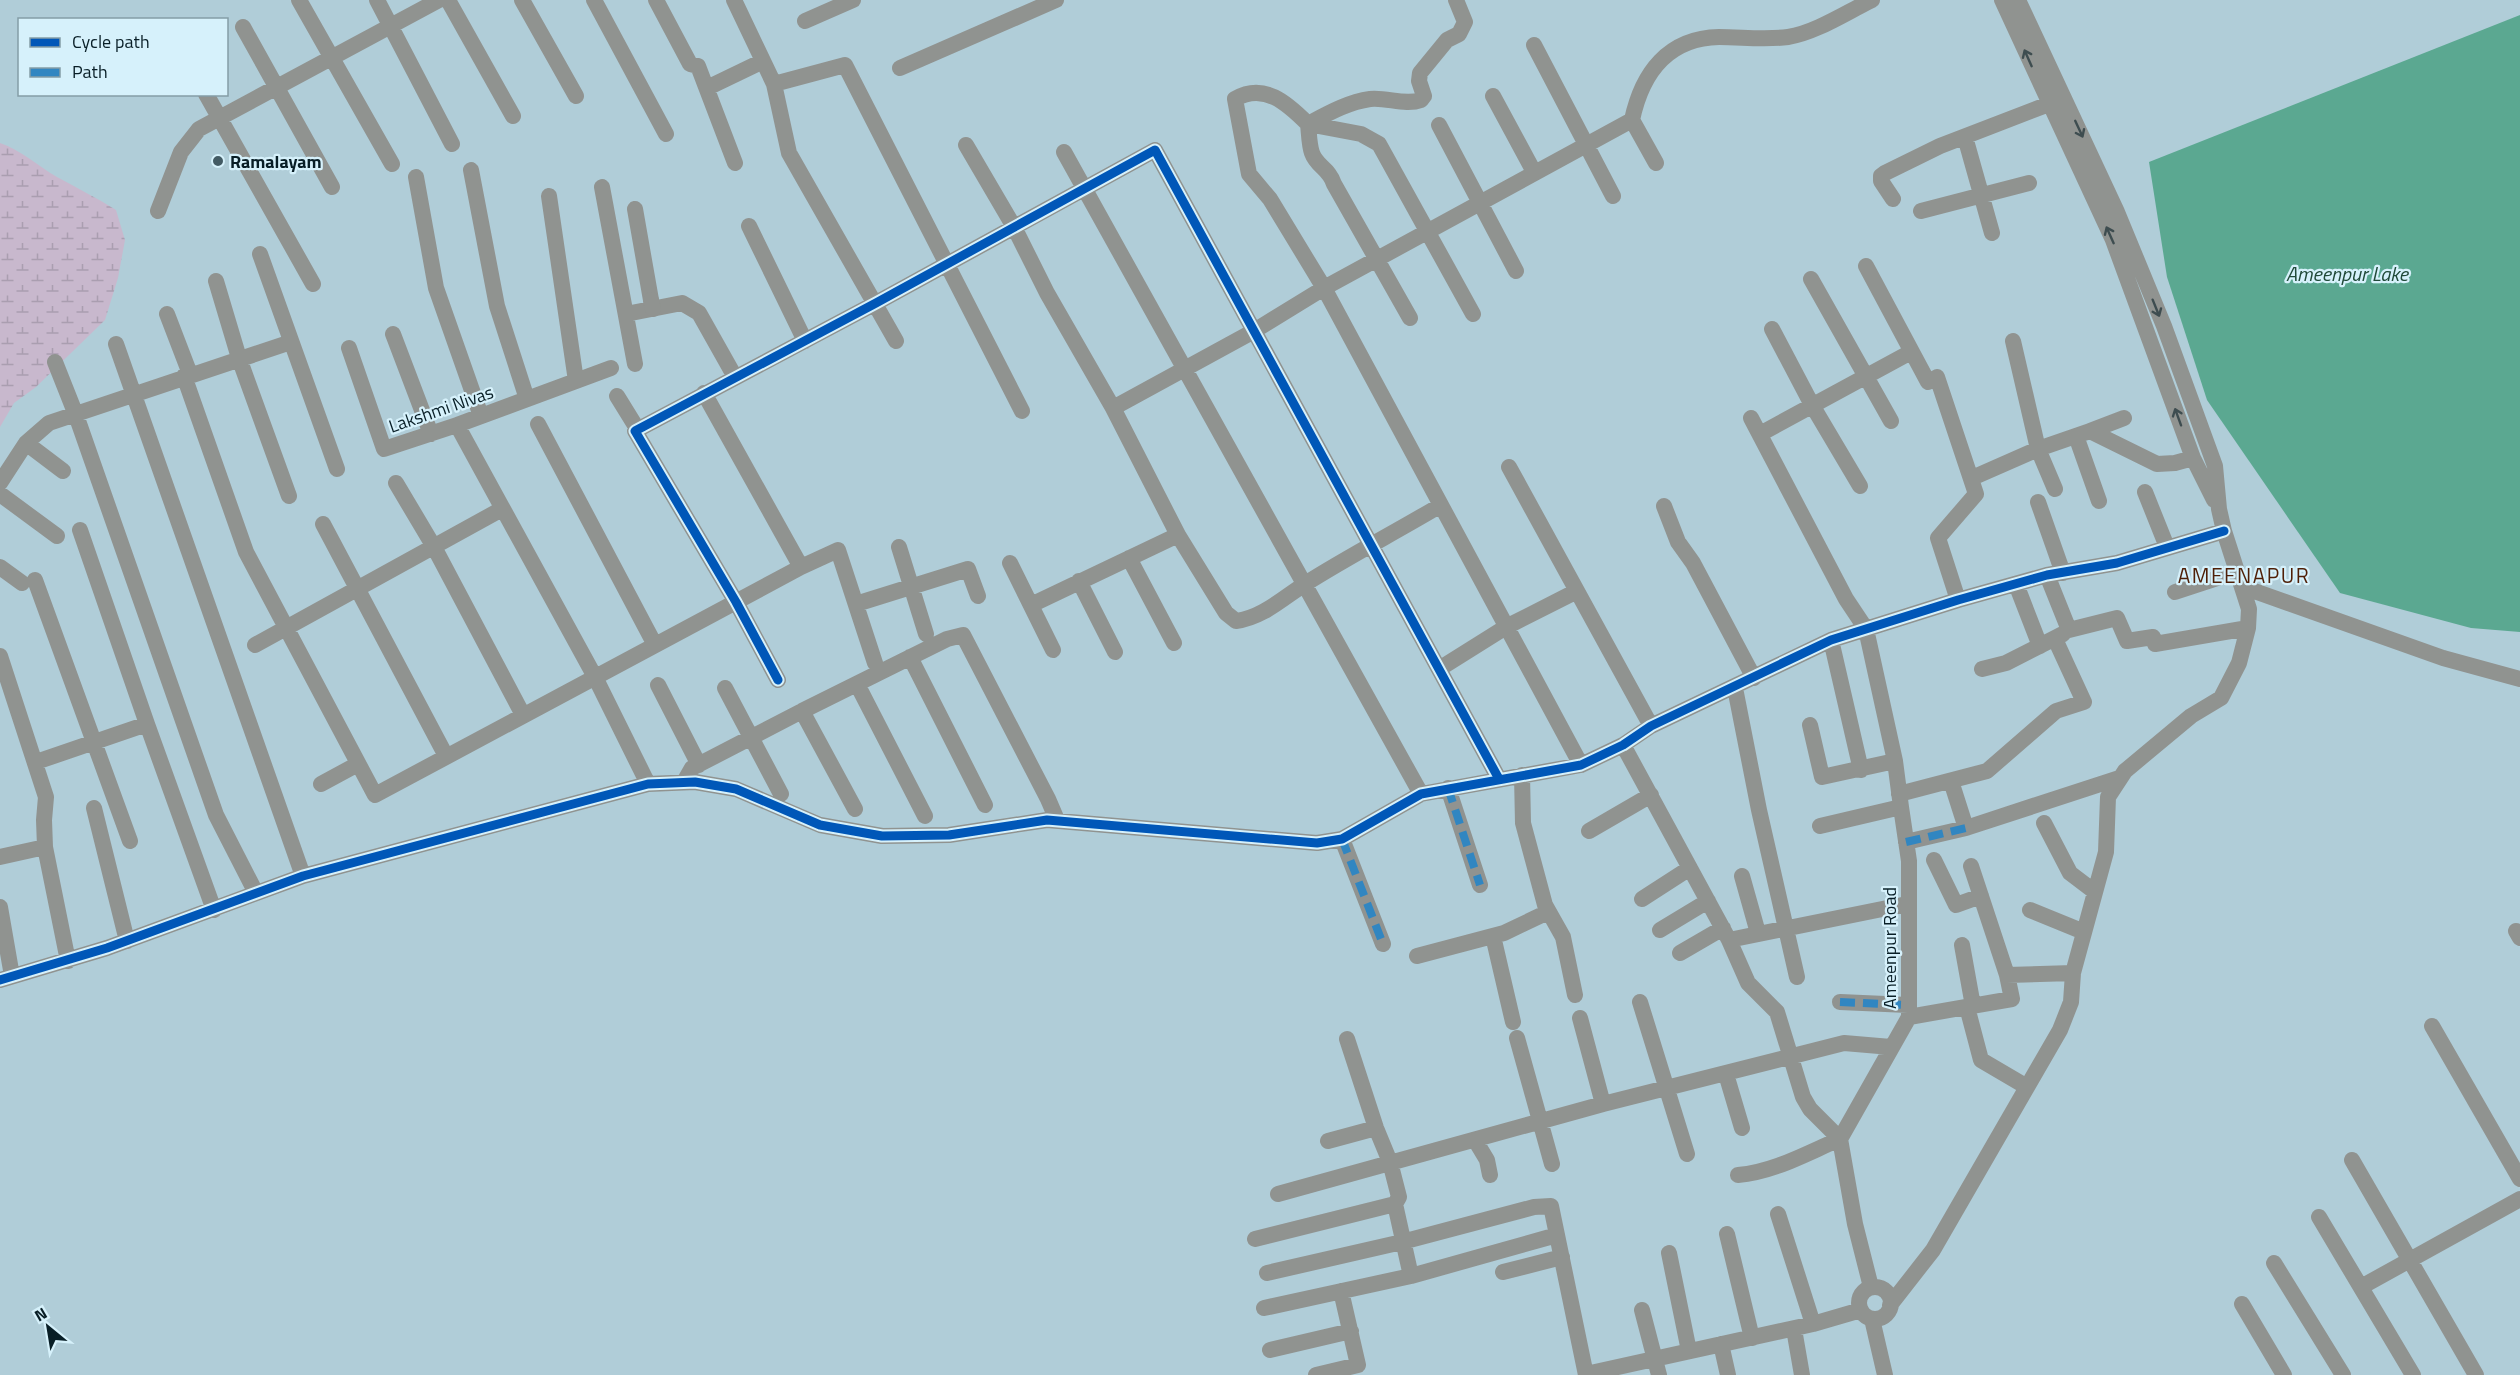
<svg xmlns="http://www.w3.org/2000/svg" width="2520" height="1375" font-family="'Titillium Web',sans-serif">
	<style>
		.wetland { fill: url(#wetland-marsh) }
		.water { fill: #5ba891 }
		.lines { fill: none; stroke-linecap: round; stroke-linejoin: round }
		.minor { stroke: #909390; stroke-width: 16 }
		.minor-bridge { stroke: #909390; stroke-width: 16 }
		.quiet { stroke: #3186c1; stroke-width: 8; stroke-dasharray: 15 8; stroke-linecap: butt }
		.cycleway-casing { stroke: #d6f1fb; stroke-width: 13 }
		.cycleway { stroke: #0057b8; stroke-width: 9 }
		.oneway { stroke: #3e4d50 }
		.poi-dot { fill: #435b64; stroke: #d6f1fb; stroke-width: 2 }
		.labels { text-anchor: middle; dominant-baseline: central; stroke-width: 4.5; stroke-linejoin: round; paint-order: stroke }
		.poi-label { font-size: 18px; font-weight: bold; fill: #081e26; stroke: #d6f1fb; text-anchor: start }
		.street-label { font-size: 18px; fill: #081e26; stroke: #d6f1fb }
		.water-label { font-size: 20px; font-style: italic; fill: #214a39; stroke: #d6f1fb }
		.quarter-label { font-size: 21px; letter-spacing: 1.5px; fill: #4f1f07; stroke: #d6f1fb }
	</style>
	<defs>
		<pattern id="wetland-marsh" width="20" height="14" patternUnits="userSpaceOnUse" patternTransform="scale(1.5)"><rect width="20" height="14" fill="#c8b8cd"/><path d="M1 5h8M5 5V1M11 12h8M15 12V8" fill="none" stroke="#aa9eb0"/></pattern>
	</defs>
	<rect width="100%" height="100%" fill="#b0cdd8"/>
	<path class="wetland" d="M0 143C21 150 38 166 57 177 77 188 97 198 116 210L125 240 118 278 105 320 36 387 14 403 0 427Z"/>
	<path class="water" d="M2520 15V632L2471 628 2340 593 2207 400 2167 277 2149 162Z"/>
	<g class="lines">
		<path class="minor" d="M299 0 392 164
			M377 0 452 144
			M448 0 513 116
			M522 0 576 96
			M594 0 666 134
			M656 0 690 64 698 66 735 163
			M734 0 774 84 789 153 896 341
			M2002 0 2113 240 2193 458 2214 500
			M805 21 853 0
			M243 27 332 187
			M1534 45 1613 196
			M900 68 1056 0
			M774 84 845 65 1022 411
			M707 88 763 61
			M206 94 313 284
			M1493 96 1534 172
			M1308 124 1361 134 1379 144 1473 314
			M1308 124C1327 114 1348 102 1370 99 1387 97 1405 106 1421 100L1424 96 1419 81 1420 73 1447 40 1459 34 1465 22 1456 0
			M1439 125 1516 271
			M1965 137 1992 233
			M966 145 1014 227 1047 293 1113 408 1254 331 1324 288 1632 120
			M1064 152 1421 794
			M1656 163 1632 120C1642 73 1668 38 1719 37 1742 37 1765 40 1788 37 1815 33 1847 12 1872 0
			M471 170 497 306 527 399
			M416 177 436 288 481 416
			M602 187 635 364
			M549 196 576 381
			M1893 199 1881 181V176L1885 173 1940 146 2049 104
			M635 209 651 300
			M158 211 181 152 199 129 439 0
			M1921 211 2029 183
			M749 226 805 341
			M260 254 337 469
			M1866 266 1928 382
			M1811 279 1891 421
			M216 281 239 358 289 496
			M167 314 190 374
			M626 314 682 303 699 313 735 377
			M1410 318 1334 184C1329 168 1317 167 1312 153 1309 145 1309 132 1308 124 1287 103 1264 82 1235 99L1249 174 1270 199 1324 288 1581 765
			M1772 329 1812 405 1860 486
			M393 334 431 434
			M2013 341 2038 449 2055 489
			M116 344 303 876
			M349 348 384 449 457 425 611 368
			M55 362 76 415 216 815 256 893
			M184 376 246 552 375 795 801 567 704 393
			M1937 377 1976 494 1938 538 1958 600
			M617 396 638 430
			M1113 408 1178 535
			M1751 418 1846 599 1866 629 1895 761 1901 807 1909 861V1017L1840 1139 1855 1224 1871 1287
			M538 424 655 645
			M457 425 595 677 648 784
			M2090 431 2124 418
			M1760 434 1911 352
			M2076 436 2099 501
			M26 443 63 471
			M1509 467 1651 726
			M1972 478 2038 449 2090 431 2157 464 2175 463 2193 458
			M0 483 26 443 49 423 291 342
			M396 483 434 547 523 715
			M2145 492 2167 547
			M0 494 57 536
			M2038 502 2063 573
			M1664 506 1678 542 1693 563 1754 678
			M323 524 446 756
			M80 530 147 724 214 910
			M899 547 926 634
			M1129 558 1174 643
			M1010 563 1053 650
			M0 567 22 583
			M801 567 838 550 875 663
			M2047 575 2069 630 2117 618 2127 641 2153 637 2155 644 2248 628
			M35 580 130 841
			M1079 581 1115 652
			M2016 584 2040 646
			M2243 587 2443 658 2520 679
			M2175 592 2236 572
			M856 604 968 569 978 596
			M1031 605 1178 535 1226 613 1236 621C1262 618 1283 598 1305 584 1349 556 1396 532 1441 505
			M1831 640 1861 770
			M255 645 502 509
			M0 656 46 797 44 820 45 847 68 961
			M910 657 985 805
			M1439 669 1506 627 1577 591
			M1982 669 2006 663 2063 634
			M778 680 736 602 635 431 876 303 1155 150 1499 779
			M857 684 925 816
			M658 685 699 765
			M725 688 781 794
			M1735 688 1759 810 1797 977
			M802 711 947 639 963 635 1048 799 1057 820
			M1810 725 1822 777 1895 761
			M1623 745 1729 940 1748 983 1777 1012 1803 1097 1810 1109 1840 1139C1807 1153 1774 1172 1738 1175
			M36 762 147 724
			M1522 775 1523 823 1545 905 1563 937 1575 995
			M1951 781 1966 828 2119 778
			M684 782 692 768 802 711 855 809
			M321 784 358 764
			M1448 788 1480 885
			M1899 794 1987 771 2056 711 2084 702 2055 639
			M94 808 127 941
			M2044 823 2070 873 2095 892
			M1820 826 1901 807
			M1589 831 1651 795
			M1342 839 1383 944
			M1906 842 1966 828
			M0 857 45 847
			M1934 860 1956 905 1981 896
			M1742 876 1758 933
			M1642 899 1690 868
			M0 907 12 976
			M2030 910 2084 932
			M1660 930 1708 901
			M2516 931 2520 938
			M1493 936 1513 1022
			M1729 940 1907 904
			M1962 945 1973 1006
			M1680 953 1723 928
			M1417 956 1504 933 1548 912
			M2007 975 2073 973
			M0 980 107 948 303 876 648 784 695 782 736 789 820 825 882 836 949 835 1047 820 1317 843 1342 839 1421 794 1581 765 1623 745 1651 726 1831 640 1958 600 2047 575 2117 563 2224 531
			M1640 1002 1687 1154
			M1840 1002 1908 1005
			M1967 1007 1981 1060 2027 1087
			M1909 1017 2012 999 2007 975 1971 866
			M1580 1018 1603 1104
			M2432 1026 2520 1179
			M1517 1038 1552 1164
			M1347 1039 1376 1128 1390 1162 1399 1197 1395 1204 1411 1276
			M1726 1074 1742 1128
			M1475 1140 1487 1160 1490 1175
			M1328 1141 1376 1128
			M2352 1160 2476 1375
			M1278 1194 1603 1104 1844 1043 1891 1047
			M1778 1214 1813 1324
			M2319 1217 2413 1375
			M1727 1234 1752 1338
			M1255 1239 1395 1204
			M1669 1253 1689 1351
			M2274 1263 2343 1375
			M1503 1272 1562 1257
			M1267 1273 1402 1242 1534 1207 1551 1206 1586 1375
			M2361 1287 2520 1199
			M1859 1303a16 16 0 1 1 32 0a16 16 0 1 1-32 0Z
			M2242 1304 2284 1375
			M1890 1305 1933 1250 2060 1030 2071 1002 2073 973 2106 852 2108 797 2125 771 2191 716 2221 698 2239 663 2248 628 2249 609 2224 531 2219 509 2215 466 2164 326 2117 212 2018 0
			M1264 1308 1411 1276 1557 1235
			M1642 1310 1659 1375
			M1872 1319 1885 1375
			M1794 1329 1802 1375
			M1721 1344 1728 1375
			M1270 1350 1351 1331
			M1586 1374 1813 1324 1861 1310
			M1316 1375 1358 1365 1341 1291"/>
		<path class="minor-bridge" d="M651 300 653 309"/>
		<path class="quiet" d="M1448 788 1480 885
			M1342 839 1383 944
			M1906 842 1966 828
			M1840 1002 1908 1005"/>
		<defs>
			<path id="cycleway" d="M778 680 736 602 635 431 876 303 1155 150 1499 779
				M0 980 107 948 303 876 648 784 695 782 736 789 820 825 882 836 949 835 1047 820 1317 843 1342 839 1421 794 1581 765 1623 745 1651 726 1831 640 1958 600 2047 575 2117 563 2224 531"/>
		</defs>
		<use href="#cycleway" class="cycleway-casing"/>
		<use href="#cycleway" class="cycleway"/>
	</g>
	<defs><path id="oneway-shaft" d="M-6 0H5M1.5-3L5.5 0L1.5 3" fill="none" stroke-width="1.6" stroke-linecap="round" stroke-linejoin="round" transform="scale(1.5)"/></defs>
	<g class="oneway">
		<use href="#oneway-shaft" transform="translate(2028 58) rotate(-114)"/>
		<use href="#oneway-shaft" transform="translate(2079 129) rotate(65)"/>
		<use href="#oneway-shaft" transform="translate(2110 235) rotate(-114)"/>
		<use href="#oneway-shaft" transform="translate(2156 308) rotate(68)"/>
		<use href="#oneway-shaft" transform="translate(2178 417) rotate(-110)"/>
	</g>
	<circle class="poi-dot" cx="218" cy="161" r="6"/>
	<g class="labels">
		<g class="poi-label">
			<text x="230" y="161">Ramalayam</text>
		</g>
		<g class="street-label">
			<text transform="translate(441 409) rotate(-19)">Lakshmi Nivas</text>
			<text transform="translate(1889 948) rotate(-90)">Ameenpur Road</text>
		</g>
		<g class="water-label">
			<text x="2347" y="273">Ameenpur Lake</text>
		</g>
		<g class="quarter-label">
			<text x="2244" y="575">AMEENAPUR</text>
		</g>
	</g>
	<rect x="18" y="18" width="210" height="78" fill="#d6f1fb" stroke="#849da6" stroke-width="1.5"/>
	<rect x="30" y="38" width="30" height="9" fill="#0057b8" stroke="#849da6" stroke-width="1.5"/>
	<text x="72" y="48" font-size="18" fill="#081e26">Cycle path</text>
	<rect x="30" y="68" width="30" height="9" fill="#3186c1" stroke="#849da6" stroke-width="1.5"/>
	<text x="72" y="78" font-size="18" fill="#081e26">Path</text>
	<g transform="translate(48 1327) rotate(330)" stroke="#d6f1fb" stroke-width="4.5" paint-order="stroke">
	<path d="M0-4.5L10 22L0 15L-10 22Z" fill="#081e26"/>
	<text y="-9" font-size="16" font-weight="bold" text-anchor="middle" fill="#081e26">N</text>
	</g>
</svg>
